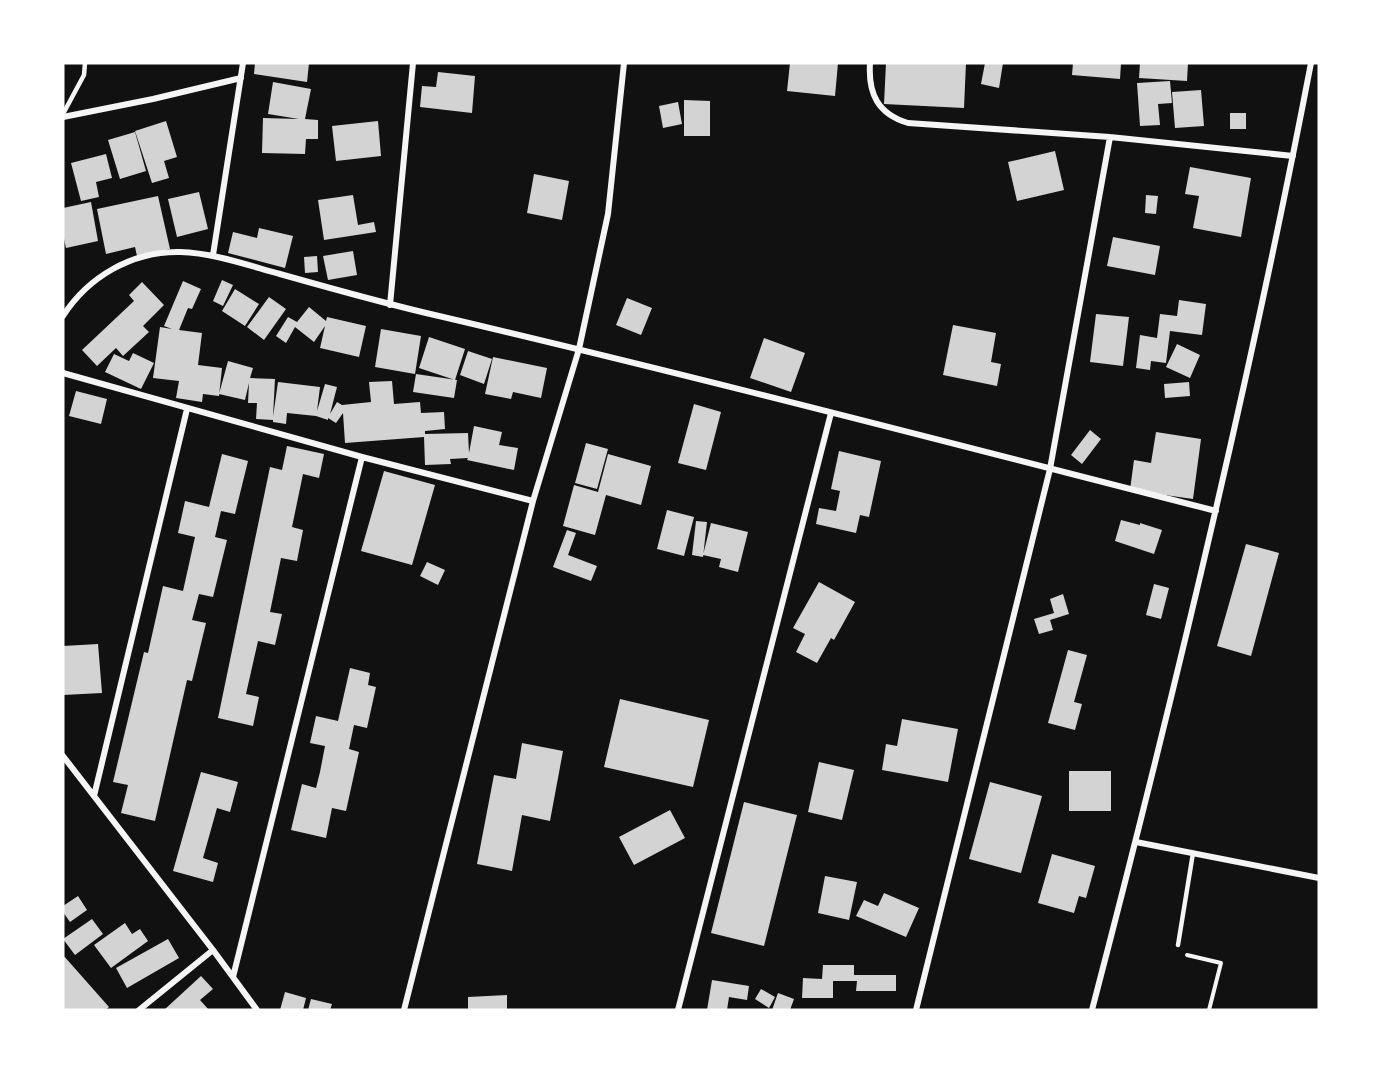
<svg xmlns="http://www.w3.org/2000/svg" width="1382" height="1073" font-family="'Roboto Serif',serif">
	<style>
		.building { fill: #d3d3d3 }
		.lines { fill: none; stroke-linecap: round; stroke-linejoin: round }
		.path { stroke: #f5f5f5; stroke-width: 4 }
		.service { stroke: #f5f5f5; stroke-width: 4.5 }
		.minor { stroke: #f5f5f5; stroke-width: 6 }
	</style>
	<rect width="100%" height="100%" fill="#111"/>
	<path class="building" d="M255 63H309L307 82 254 74Z
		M790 63H838L835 96 787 91Z
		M886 63H966L964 108 884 104Z
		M985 63H1003L999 88 981 84Z
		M1073 63H1121L1120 79 1072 75Z
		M1140 63H1188L1187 81 1139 78Z
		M438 72 475 76 472 113 420 107 422 86 436 87Z
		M1170 81 1172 103 1158 104 1160 125 1140 126 1137 83Z
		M273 82 311 89 305 119 318 120V139H306L305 154 262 153 263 118 299 119 268 114Z
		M1201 90 1204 126 1175 128 1172 92Z
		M684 100 710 101V136H684Z
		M678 102 682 124 663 128 659 106Z
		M1230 113H1246V129H1230Z
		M166 121 177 157 164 161 169 178 152 183 135 131Z
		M378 121 381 156 336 161 332 126Z
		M135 132 146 171 120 179 108 140Z
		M1055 151 1064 190 1017 201 1008 162Z
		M106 154 112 178 96 182 99 197 81 201 71 163Z
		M1190 167 1251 178 1241 237 1193 228 1199 196 1185 194Z
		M534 174 569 181 562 220 527 213Z
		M199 192 208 229 177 237 168 199Z
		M353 195 358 225 374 222 376 232 324 240 318 200Z
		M1146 195 1158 196 1156 214 1145 213Z
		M158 196 170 249 137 256 135 247 106 254 97 209Z
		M91 202 98 241 66 248 63 234V208Z
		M259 228 293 236 285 268 228 253 233 232 257 238Z
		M1113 237 1160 246 1155 275 1107 266Z
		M353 251 357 275 328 280 323 256Z
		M317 256 318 272 305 273 304 257Z
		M222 280 233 285 223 306 213 301Z
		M183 281 201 289 192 309 188 308 179 330 202 333 198 365 222 368 219 396 203 394 202 402 176 398 179 381 153 378 160 327 172 329 164 326Z
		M142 282 164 305 143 326 149 332 123 356 116 348 97 366 82 350 134 301 129 295Z
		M235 289 259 304 245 326 222 311Z
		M269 297 286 309 264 340 247 327Z
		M627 298 652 308 641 335 616 325Z
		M1179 300 1206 304 1202 335 1170 331 1166 363 1151 361 1150 370 1136 368 1140 335 1157 338 1160 314 1177 316Z
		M309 307 326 321 327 317 366 326 359 357 320 348 325 326 314 342 295 327 286 343 276 336 288 317 297 322Z
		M1096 314 1129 317 1123 366 1090 362Z
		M953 325 996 333 991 362 1001 364 997 386 943 375Z
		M381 329 421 336 415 374 375 367Z
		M429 337 465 349 455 380 419 368Z
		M764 338 805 353 791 392 750 378Z
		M1177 344 1200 355 1190 378 1166 367Z
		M468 351 492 359 484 384 460 375Z
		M133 353 154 363 141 389 105 372 114 354 129 361Z
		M493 357 547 368 541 398 513 392 511 399 485 394Z
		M228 361 253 368 250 378 275 379 273 417 278 382 320 387 317 411 325 384 337 387 330 414 337 402 342 405 371 402 369 382 392 381 394 404 420 402 421 413 444 412 445 429 425 431V434L468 433 469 453 474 426 502 432 499 445 518 448 514 470 467 460 468 458 450 459 451 464 425 465 424 437 345 443 343 413 336 423 328 418V420L316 416 287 413 286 424 273 422V420L256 419 257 403H248L249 383 245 400 219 394Z
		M416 374 457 380 454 398 413 392Z
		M1189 382 1190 396 1165 398 1164 384Z
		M76 391 107 399 101 424 69 416Z
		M694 404 721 412 706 470 678 463Z
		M1090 430 1101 439 1082 464 1071 455Z
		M1156 432 1201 439 1193 499 1130 490 1134 460 1151 463Z
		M586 443 608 449 597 489 575 483Z
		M287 446 324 454 319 478 303 474 292 527 303 530 297 561 281 558 270 612 282 614 275 645 258 641 246 694 259 697 253 726 218 718 270 467 282 470Z
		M839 451 881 461 869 517 860 515 856 533 816 524 819 508 836 511 840 491 831 489Z
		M222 454 248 461 235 514 221 511 215 537 227 540 213 597 199 594 192 620 206 623 192 681 187 680 155 821 121 813 128 785 113 782 144 652 148 653 163 586 183 591 195 537 178 533 185 501 209 507Z
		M608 454 651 466 641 505 606 495 595 535 563 526 574 485 598 492Z
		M384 471 435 485 412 565 361 551Z
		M667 510 694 517 684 556 657 549Z
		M1121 520 1140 525V523L1162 530 1154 554 1115 541Z
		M696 521 707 522 703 557 692 555Z
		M711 523 748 532 738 572 719 567 721 559 703 555Z
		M567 530 576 533 568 555 597 566 591 581 553 567Z
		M1246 544 1279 553 1251 656 1217 646Z
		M427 562 445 570 438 585 420 576Z
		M819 582 855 602 834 640 831 638 817 663 796 652 805 634 793 628Z
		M1154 584 1169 588 1161 619 1146 615Z
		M1063 594 1069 614 1050 620 1053 630 1039 634 1034 619 1054 613 1050 599Z
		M98 644 102 693 63 695V646Z
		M1068 650 1087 655 1074 702 1082 704 1075 730 1048 723Z
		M350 668 370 673 368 685 376 687 367 728 354 725 349 749 359 752 346 811 332 808 326 838 291 830 302 784 316 788 320 772 325 746 310 743 316 716 338 721Z
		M620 699 709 720 693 787 604 767Z
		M902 719 958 729 948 782 882 770 886 744 897 746Z
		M522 743 563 751 550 821 522 815 512 871 477 864 494 775 516 779Z
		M819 762 854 770 842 820 808 812Z
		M1069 771H1111V811H1069Z
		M201 772 238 782 230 812 217 808 203 858 218 863 213 882 173 871Z
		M990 782 1042 796 1021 873 969 859Z
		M744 802 797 815 764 946 711 933Z
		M670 810 685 838 634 865 619 837Z
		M1052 854 1095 866 1086 898 1079 896 1074 913 1038 903Z
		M825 876 857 882 849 920 818 913Z
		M884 893 919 908 906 937 856 916 864 900 878 906Z
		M78 896 87 910 70 922 63 912V906Z
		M92 919 103 934 75 955 63 939Z
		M125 923 132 934 140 929 148 941 111 968 94 945Z
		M168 939 179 958 127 988 116 968Z
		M63 955 109 1007 105 1010H63Z
		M823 965H854V975H896V991H856L857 981H833V998H802L803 978 822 979Z
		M201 976 213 989 200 1000 209 1010H164Z
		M712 980 749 986 747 1000 729 997 727 1010H707Z
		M761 989 775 997 769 1008 755 999Z
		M285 992 306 998 303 1010H280Z
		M778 993 794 999 790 1010H772Z
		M507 995V1010H468V997Z
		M311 999 332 1004 330 1010H308Z"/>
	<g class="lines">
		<path class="path" d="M1187 955 1221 963 1209 1010"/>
		<path class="service" d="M63 114 84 75 85 63
			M1178 945 1193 853"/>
		<path class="minor" d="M870 63C868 94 878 114 908 123L1110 137 1293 156
			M63 117 153 99 241 78
			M213 255 243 63
			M390 305 413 63
			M63 316C88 277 132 251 180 252 214 253 247 265 280 274 333 289 386 304 439 316 699 377 958 445 1216 511
			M63 373 362 457 533 501
			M63 756 213 950 257 1010
			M94 796 187 409
			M1136 842 1319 878
			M233 977 362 457
			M139 1010 213 950
			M404 1010 533 501 579 349 608 214 624 63
			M678 1010 831 413
			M916 1010 1050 469 1110 137
			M1092 1010C1174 696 1250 381 1311 63"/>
	</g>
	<rect width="1382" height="1073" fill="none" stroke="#ffffff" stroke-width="129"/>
</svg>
